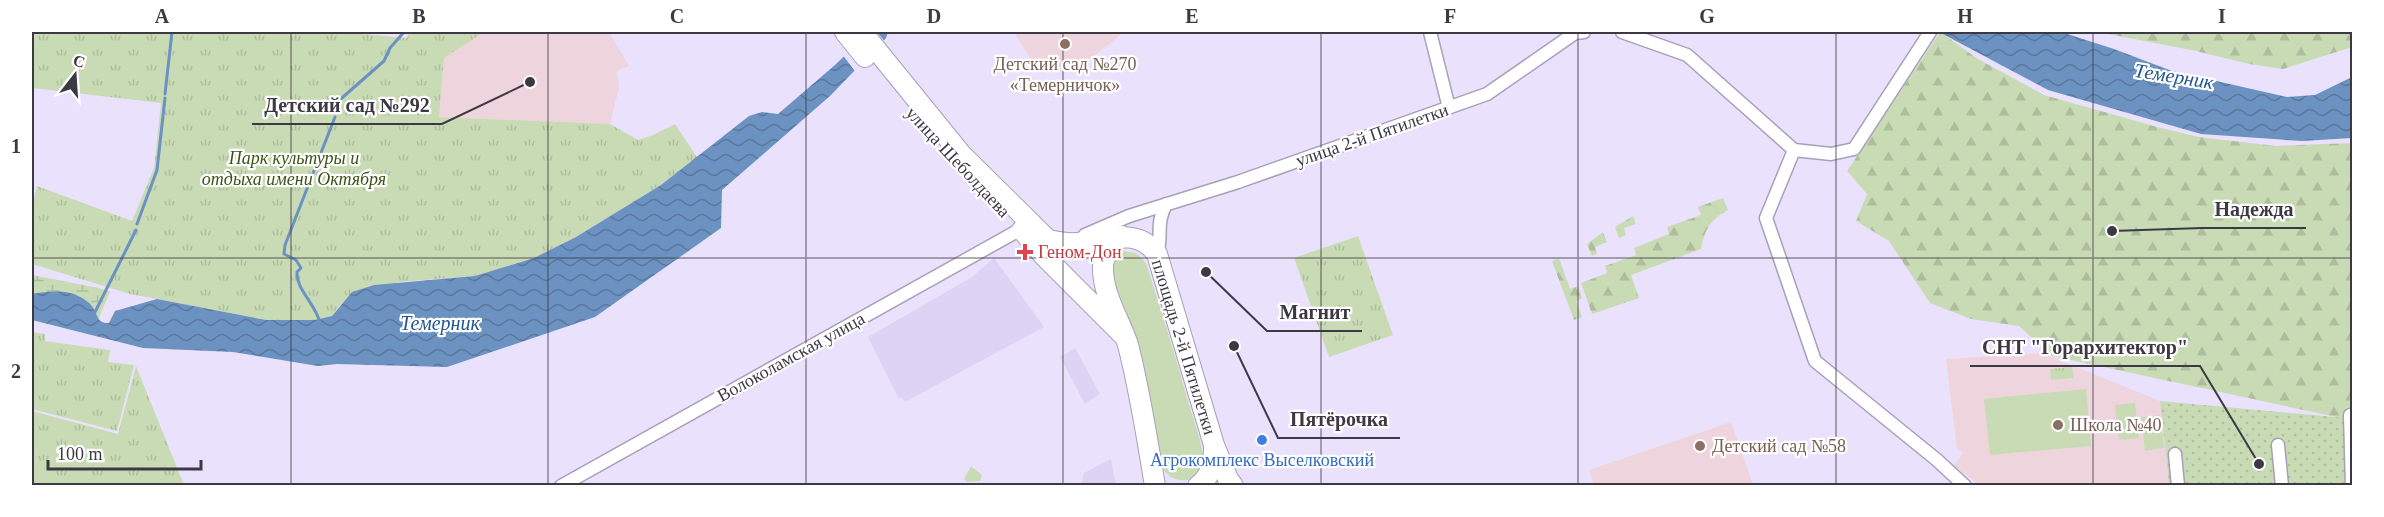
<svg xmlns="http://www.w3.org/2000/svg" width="2384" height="517" font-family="'Times New Roman',serif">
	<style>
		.built { fill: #ded3f4 }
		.education { fill: #eed5dd }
		.grass { fill: #c9dbb5 }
		.forest { fill: url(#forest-firs) }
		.wetland { fill: url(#wetland-marsh) }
		.park { fill: url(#park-tufts) }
		.garden { fill: url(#garden-dots) }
		.water { fill: url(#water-waves) }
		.pier { fill: #eae1fd }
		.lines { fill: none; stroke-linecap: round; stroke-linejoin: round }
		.stream { stroke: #6c92c1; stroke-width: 3 }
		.street-casing { stroke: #a8a0b9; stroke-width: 15 }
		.primary-casing { stroke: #a8a0b9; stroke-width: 22 }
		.street { stroke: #fff; stroke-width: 12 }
		.primary { stroke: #fff; stroke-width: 20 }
		.grid { fill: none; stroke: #3c3944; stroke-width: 1.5; stroke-opacity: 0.55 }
		.education-dot { fill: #8d6e63; stroke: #fff; stroke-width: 2 }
		.health-dot { fill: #e0444e; stroke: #fff; stroke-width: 2 }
		.shop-dot { fill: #3f7fe0; stroke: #fff; stroke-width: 2 }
		.labels { text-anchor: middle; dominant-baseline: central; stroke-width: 4.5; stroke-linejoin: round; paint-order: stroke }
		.education-label { font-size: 18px; fill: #785e54; stroke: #fff; text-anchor: start }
		.street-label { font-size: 18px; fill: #3c3944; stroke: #fff }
		.park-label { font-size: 18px; font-style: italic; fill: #3c5316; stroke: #fff }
		.health-label { font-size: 18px; fill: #be3a42; stroke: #fff; text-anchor: start }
		.shop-label { font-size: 18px; fill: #366cbe; stroke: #fff }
		.water-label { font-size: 20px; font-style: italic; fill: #225591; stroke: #fff }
		.leader { fill: none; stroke: #3c3944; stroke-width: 2 }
		.callout-dot { fill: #3c3944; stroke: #fff; stroke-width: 2 }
		.callout-label { font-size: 20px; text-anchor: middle; font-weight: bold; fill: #3c3944; stroke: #fff; stroke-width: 4.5; stroke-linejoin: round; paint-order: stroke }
		.neatline { fill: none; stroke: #3c3944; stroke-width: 2 }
		.grid-label { font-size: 20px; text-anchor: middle; font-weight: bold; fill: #3c3944 }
	</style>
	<defs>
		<pattern id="forest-firs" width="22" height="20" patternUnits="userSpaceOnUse" patternTransform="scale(1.5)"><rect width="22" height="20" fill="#c9dbb5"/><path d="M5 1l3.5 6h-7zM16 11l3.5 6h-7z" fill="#aebd9d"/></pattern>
		<pattern id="wetland-marsh" width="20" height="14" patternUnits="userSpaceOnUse" patternTransform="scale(1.5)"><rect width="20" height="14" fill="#c9dbb5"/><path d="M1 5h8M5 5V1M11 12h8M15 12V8" fill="none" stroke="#aebd9d"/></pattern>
		<pattern id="park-tufts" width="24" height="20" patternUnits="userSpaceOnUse" patternTransform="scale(1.5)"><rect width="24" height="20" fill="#c9dbb5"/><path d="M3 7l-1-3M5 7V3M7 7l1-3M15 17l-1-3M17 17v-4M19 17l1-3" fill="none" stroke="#aebd9d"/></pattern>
		<pattern id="garden-dots" width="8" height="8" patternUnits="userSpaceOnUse" patternTransform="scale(1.5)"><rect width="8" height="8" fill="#c9dbb5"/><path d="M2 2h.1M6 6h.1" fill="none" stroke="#aebd9d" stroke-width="1.8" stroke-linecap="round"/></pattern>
		<pattern id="water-waves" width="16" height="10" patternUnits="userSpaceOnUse" patternTransform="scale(1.5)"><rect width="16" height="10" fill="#6c92c1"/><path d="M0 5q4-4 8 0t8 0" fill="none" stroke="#5a789e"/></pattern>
	</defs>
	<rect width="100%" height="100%" fill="#eae1fd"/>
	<path class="built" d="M994 258 1044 327 905 402 901 397 899 399 868 337 972 277Z
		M1075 348 1100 394 1085 404 1060 357Z
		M1111 459 1116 485H1081L1084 473Z"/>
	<path class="education" d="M484 32H609L629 66 617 71 619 87 610 124 438 117 444 57Z
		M1014 32H1124L1093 57 1039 73Z
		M2042 353 2160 401 2169 485H1977L1973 480 1954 466 1963 453 1957 449 1946 359Z
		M1731 422 1753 485H1594L1589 470Z"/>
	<path class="grass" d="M1124 251 1136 253 1146 263C1161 310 1176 357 1189 405 1194 421 1200 438 1203 454 1208 483 1171 491 1160 463L1111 276C1112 265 1113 257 1124 251Z
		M2086 389 2091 446 1990 455 1984 399Z
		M2135 403 2139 438 2119 440 2115 405Z
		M2160 415 2164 448 2145 451 2141 417Z"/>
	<path class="forest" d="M1940 32 1978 59 2044 95 2161 128 2199 137 2276 146 2352 143V415L2346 419 2052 356 2019 326 1971 319 1930 303 1889 241 1856 221 1867 194 1847 171Z
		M2098 32H2352V47L2283 69 2249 64 2196 51Z
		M1723 198 1728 210C1710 220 1705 229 1701 249L1631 275 1639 298 1592 314 1581 283 1607 273 1605 266 1636 255 1634 248 1669 234 1667 227 1701 215 1698 207Z
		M1633 216 1636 224 1624 228 1626 235 1619 238 1615 227Z
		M1603 232 1607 242 1595 247 1597 254 1592 256 1587 244Z
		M1559 258 1570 289 1578 286 1582 298 1576 301 1582 317 1574 320 1552 261Z"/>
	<path class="wetland" d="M32 275 99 288 110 292 98 320 95 313 55 292 32 294Z"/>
	<path class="park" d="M32 32H343L407 38 409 32H484L444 58 439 117 610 124 638 140 653 135 675 124 697 157 661 185 622 209 576 237 534 258 475 276 398 282 342 303 332 316 319 320H266L157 299 130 294 32 264V207L37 186 132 221 154 168 161 103 32 88Z
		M1358 236 1393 335 1329 357 1294 258Z
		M32 332 45 334V341L110 350 108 362 134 365 117 431 32 409Z
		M136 366 184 485H32V411L118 434Z
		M2072 367 2074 378 2051 380 2050 369Z
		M971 466 982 475 980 481 967 482 964 479Z"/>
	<path class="garden" d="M2160 401 2346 418 2352 409V485H2169Z"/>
	<path class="water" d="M869 32H888L886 38 830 96 722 190 721 228 595 317 447 367 337 364 318 366 233 352 143 348 32 320V294C43 292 58 290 70 293 76 294 87 300 91 305 98 313 96 324 109 323L115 311 157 299 266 320H315L332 316 352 292 374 285 475 276 534 258 576 237 661 185 749 116 762 112 778 114 835 65Z
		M1939 32H2061L2114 49 2172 71 2287 97 2315 95 2352 77V138L2302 141 2201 134 2048 90Z"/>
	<path class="pier" d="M865 32H877L886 43 857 74 842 54Z"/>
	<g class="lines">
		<path class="stream" d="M165 94 172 32
			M335 110V104L384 61 390 48 404 32
			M137 224 157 170 165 98
			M94 314 136 230
			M320 323C316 304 296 290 297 272L301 268 296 260 284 254 285 245 335 117"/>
		<defs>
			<path id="street" d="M1430 32 1449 108
				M1622 32 1687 55 1794 150 1766 218 1815 361 1937 460 1965 486
				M1794 150 1831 154 1854 149 1930 32
				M1081 239 1085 235 1129 216 1238 182 1487 94 1575 33 1584 32
				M1157 254C1163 235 1155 225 1166 204
				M2350 415 2352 486
				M2278 445 2282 486
				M2175 454 2178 486
				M561 486 1021 229"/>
			<path id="primary" d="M845 32 865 57
				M862 32 961 154 1048 240C1058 242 1067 244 1077 243 1106 241 1137 226 1157 254L1214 445 1228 479 1233 486
				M1022 230 1045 257 1125 337
				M1122 236C1112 244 1104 253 1103 266 1102 294 1120 320 1128 345 1140 391 1147 438 1155 486
				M1198 486C1211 477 1214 463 1214 448"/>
		</defs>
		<use href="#street" class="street-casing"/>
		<use href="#primary" class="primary-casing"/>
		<use href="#street" class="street"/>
		<use href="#primary" class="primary"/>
	</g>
	<path class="grid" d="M291 32V486M548 32V486M806 32V486M1063 32V486M1321 32V486M1578 32V486M1836 32V486M2093 32V486M32 258H2352"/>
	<g class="education-dot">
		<circle cx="1065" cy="44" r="6"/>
		<circle cx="2058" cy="425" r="6"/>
		<circle cx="1700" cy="446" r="6"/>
	</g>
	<path class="health-dot" d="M1022 243h6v6h6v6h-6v6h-6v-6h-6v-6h6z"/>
	<circle class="shop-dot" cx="1262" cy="440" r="6"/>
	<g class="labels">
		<g class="education-label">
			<text x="1065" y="64" text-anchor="middle">Детский сад №270<tspan x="1065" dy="21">«Темерничок»</tspan></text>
			<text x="2070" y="425">Школа №40</text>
			<text x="1712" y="446">Детский сад №58</text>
		</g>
		<g class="street-label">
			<text transform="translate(1372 135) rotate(-19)">улица 2-й Пятилетки</text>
			<text transform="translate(958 162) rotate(47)">улица Шеболдаева</text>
			<text transform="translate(1184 347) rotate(73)">площадь 2-й Пятилетки</text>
			<text transform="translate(791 357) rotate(-29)">Волоколамская улица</text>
		</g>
		<g class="park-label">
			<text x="294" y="158">Парк культуры и<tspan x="294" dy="21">отдыха имени Октября</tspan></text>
		</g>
		<g class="health-label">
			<text x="1038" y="252">Геном-Дон</text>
		</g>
		<g class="shop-label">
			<text x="1262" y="460">Агрокомплекс Выселковский</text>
		</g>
		<g class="water-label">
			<text transform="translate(2174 76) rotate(9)">Темерник</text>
			<text x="440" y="323">Темерник</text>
		</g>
	</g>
	<path class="leader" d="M530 82L442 124H252M2112 231L2202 228H2306M1206 272L1267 331H1362M2259 464L2200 366H1970M1234 346L1278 438H1400"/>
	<g class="callout-dot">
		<circle cx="530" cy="82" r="6"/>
		<circle cx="2112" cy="231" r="6"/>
		<circle cx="1206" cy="272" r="6"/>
		<circle cx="2259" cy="464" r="6"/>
		<circle cx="1234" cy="346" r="6"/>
	</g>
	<g class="callout-label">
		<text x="347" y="112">Детский сад №292</text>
		<text x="2254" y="216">Надежда</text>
		<text x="1315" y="319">Магнит</text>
		<text x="2085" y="354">СНТ "Горархитектор"</text>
		<text x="1339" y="426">Пятёрочка</text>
	</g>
	<rect width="2384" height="517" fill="none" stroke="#ffffff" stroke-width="66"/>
	<g transform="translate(75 75) rotate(17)" stroke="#ffffff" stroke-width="4.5" paint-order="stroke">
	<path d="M0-4.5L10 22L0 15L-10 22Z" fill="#3c3944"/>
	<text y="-9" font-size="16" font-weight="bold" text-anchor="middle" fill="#3c3944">С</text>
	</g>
	<path d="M48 460v9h153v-9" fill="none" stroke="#3c3944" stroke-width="3"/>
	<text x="57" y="460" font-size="18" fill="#3c3944" stroke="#ffffff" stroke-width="4.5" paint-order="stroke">100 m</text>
	<rect x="33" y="33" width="2318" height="451" class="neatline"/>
	<g class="grid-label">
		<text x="162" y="23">A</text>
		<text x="419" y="23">B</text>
		<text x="677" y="23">C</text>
		<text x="934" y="23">D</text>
		<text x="1192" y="23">E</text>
		<text x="1450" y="23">F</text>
		<text x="1707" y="23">G</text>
		<text x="1965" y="23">H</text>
		<text x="2222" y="23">I</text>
		<text x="16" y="153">1</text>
		<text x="16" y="378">2</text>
	</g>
</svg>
